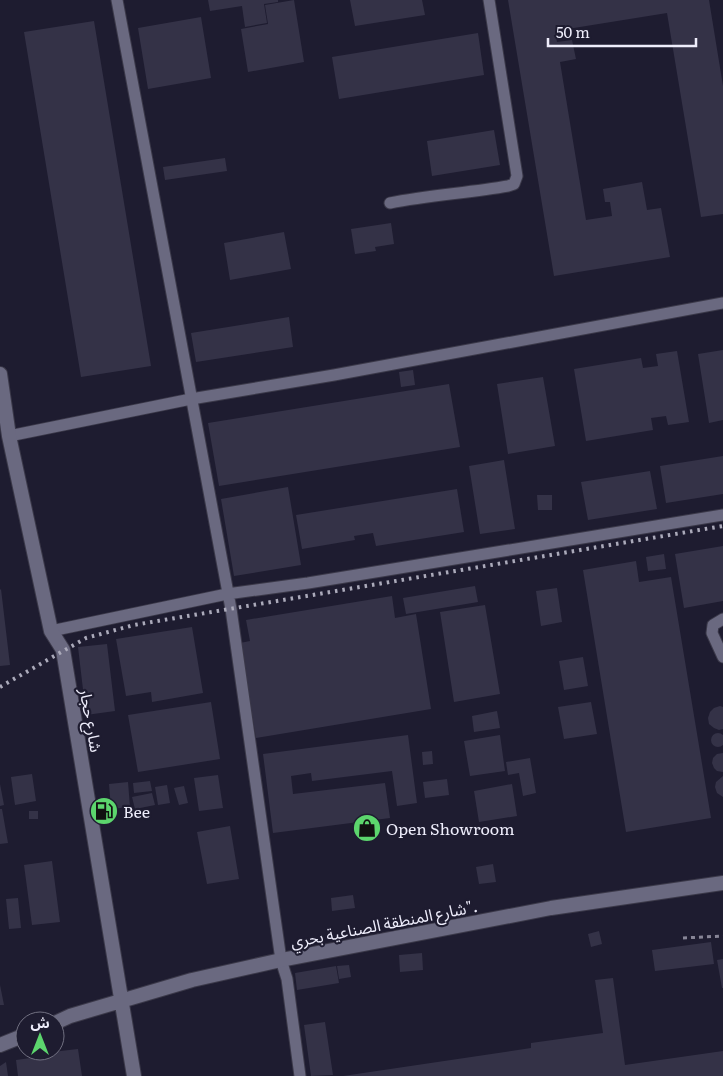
<svg xmlns="http://www.w3.org/2000/svg" width="723" height="1076" font-family="Literata,'Noto Sans Arabic',serif">
	<style>
		.building { fill: #343247 }
		.lines { fill: none; stroke-linecap: round; stroke-linejoin: round }
		.service-casing { stroke: #3b3949; stroke-width: 13 }
		.tertiary-casing { stroke: #3b3949; stroke-width: 16 }
		.path { stroke: #878596; stroke-width: 3; stroke-dasharray: 4 4; stroke-linecap: butt }
		.service { stroke: #6a6980; stroke-width: 11 }
		.tertiary { stroke: #6a6980; stroke-width: 14 }
		.rail { stroke: #abaaba; stroke-width: 4; stroke-dasharray: 2.5 5; stroke-linecap: butt }
		.labels { text-anchor: middle; dominant-baseline: central; stroke-width: 4.5; stroke-linejoin: round; paint-order: stroke }
		.street-label { font-size: 16px; fill: #eeedfb; stroke: #1e1c30 }
		.poi-label { font-size: 16px; fill: #eeedfb; stroke: #1e1c30; text-anchor: start }
	</style>
	<rect width="100%" height="100%" fill="#1e1c30"/>
	<path class="building" d="M208 0H278V2L264 4 267 23 245 27 242 6 210 11Z
		M294 0 304 62 248 72 241 29 268 24 265 5Z
		M350 0H422L425 15 355 26Z
		M508 0H709L723 86V214L701 217 667 13 555 31 557 42 572 40 576 59 560 62 586 220 612 216 610 202H605L603 189 642 182 647 210 661 208 670 257 554 276Z
		M201 17 211 78 148 89 138 28Z
		M94 21 151 366 81 377 24 32Z
		M478 33 484 75 339 99 332 57Z
		M494 130 500 165 432 176 427 141Z
		M225 158 227 171 165 180 163 167Z
		M391 223 394 244 375 247 376 251 355 254 351 229Z
		M284 232 291 269 230 280 224 243Z
		M289 317 293 347 196 362 191 333Z
		M723 350V420L709 423 698 354Z
		M677 351 689 422 668 425 666 416 651 418 653 430 586 441 574 369 641 358 643 368 658 366 656 354Z
		M413 370 415 385 401 387 399 372Z
		M543 377 555 446 508 454 497 384Z
		M449 384 460 447 219 486 208 423Z
		M723 456V494L666 503 660 466Z
		M504 460 515 529 480 534 469 466Z
		M650 471 657 509 588 520 581 482Z
		M288 487 301 565 234 576 221 499Z
		M457 489 464 532 376 546 373 533 354 536 355 540 302 549 296 515Z
		M537 495H552V510H538Z
		M723 546V601L684 608 675 554Z
		M664 554 666 569 648 571 646 557Z
		M636 561 639 582 671 577 711 818 626 832 583 570Z
		M475 586 478 602 406 614 403 598Z
		M557 588 562 622 541 626 536 591Z
		M1 589 10 665 0 666V590Z
		M392 596 395 618 416 614 431 709 256 738 240 643 250 641 246 620Z
		M485 605 500 694 454 702 440 612Z
		M192 627 203 693 152 702 151 692 126 696 116 639Z
		M107 644 115 711 86 715 78 647Z
		M583 657 588 686 564 690 559 661Z
		M211 702 220 759 138 772 128 715Z
		M591 702 597 734 564 739 558 707Z
		M720 706 723 707V729L719 730 714 728 709 724 708 718 710 712 714 708Z
		M497 711 500 728 474 732 472 716Z
		M711 740a7 7 0 1 1 14 0a7 7 0 1 1-14 0Z
		M408 735 417 803 397 806 392 771 312 781 311 773 291 776 293 794 385 783 390 818 273 833 263 754Z
		M500 735 505 771 470 776 464 741Z
		M432 751 433 764 423 765 422 752Z
		M723 753V772L717 771 714 768 712 763 713 758 717 754Z
		M530 758 536 793 523 796 519 773 508 775 506 762Z
		M32 774 36 801 15 805 11 777Z
		M218 775 223 808 199 811 194 778Z
		M723 776V797L717 793 715 787 716 782Z
		M447 779 449 795 425 798 423 782Z
		M150 781 152 791 134 793 133 783Z
		M128 782 130 807 111 809 109 784Z
		M0 784 4 805 0 806Z
		M512 784 517 816 479 822 474 791Z
		M167 785 170 803 158 805 155 787Z
		M184 786 188 803 179 805 174 788Z
		M152 793 155 805 135 809 132 797Z
		M0 809H2L8 843 0 844Z
		M29 811H38V819H29Z
		M230 826 239 879 207 884 197 832Z
		M52 861 60 922 32 925 24 865Z
		M493 864 496 882 479 884 476 867Z
		M353 895 355 908 332 911 331 898Z
		M18 898 21 928 9 929 6 899Z
		M599 931 602 944 591 947 588 934Z
		M711 942 714 964 655 971 652 950Z
		M422 953 423 970 400 972 399 955Z
		M723 959V988H722L717 960Z
		M349 965 351 977 339 979 337 966Z
		M336 966 339 983 297 990 295 973Z
		M613 978 625 1065 723 1051V1076H343L531 1048V1043L603 1033 595 980Z
		M0 985 4 1005H0Z
		M325 1022 333 1075 311 1076 304 1025Z
		M78 1049 82 1076H18L16 1060 52 1055V1052Z
		M6 1062 8 1076H0V1066Z"/>
	<g class="lines">
		<defs>
			<path id="service" d="M117 0 231 609 281 960 287 979 300 1076
				M390 203C429 195 469 193 508 186L514 184 517 176 489 0
				M9 436 191 399 334 375 723 303
				M723 619 713 625 712 633 723 657
				M51 631 227 594 308 583 723 515"/>
			<path id="tertiary" d="M0 374 9 436 51 631 63 650 134 1076
				M55 1023 70 1016 192 980 281 960 551 908 723 883
				M0 1045 25 1035"/>
		</defs>
		<use href="#service" class="service-casing"/>
		<use href="#tertiary" class="tertiary-casing"/>
		<path class="path" d="M683 938 723 936"/>
		<use href="#service" class="service"/>
		<use href="#tertiary" class="tertiary"/>
		<path class="rail" d="M0 687 86 638 134 625 723 526"/>
	</g>
	<defs>
		<symbol id="fuel-disc" viewBox="-11 -11 22 22"><circle r="9.5" fill="#5cd56d" stroke="#1e1c30"/><path d="M-5.5-6h7V0h2V4h1.3V-2.5L3-4.5l.8-.8L6-3V5H2.5V1h-1V6h-7ZM-4.2-4.7v3.2H.2V-4.7Z" fill="#111"/></symbol>
		<symbol id="shop-disc" viewBox="-11 -11 22 22"><circle r="9.5" fill="#5cd56d" stroke="#1e1c30"/><path d="M-5-2.5h2.3a2.7 3.5 0 0 1 5.4 0H5L5.5 6h-11ZM-1.5-2.5h3a1.5 2.3 0 0 0-3 0Z" fill="#111"/></symbol>
	</defs>
	<g fill-rule="evenodd">
		<use href="#fuel-disc" x="88" y="795" width="32" height="32"/>
		<use href="#shop-disc" x="351" y="812" width="32" height="32"/>
	</g>
	<g class="labels">
		<g class="street-label">
			<text transform="translate(92 720) rotate(80)">شارع حجار</text>
			<text transform="translate(383 923) rotate(-11)">شارع المنطقة الصناعية بحري".</text>
		</g>
		<g class="poi-label">
			<text x="123" y="811">Bee</text>
			<text x="386" y="828">Open Showroom</text>
		</g>
	</g>
	<g transform="translate(40 1036)"><circle r="24" fill="#1e1c30" stroke="#717081"/>
	<path d="M0-4L9 19L0 12L-9 19Z" fill="#5cd56d"/>
	<text y="-8" font-size="14" font-weight="bold" text-anchor="middle" fill="#eeedfb">ش</text>
	</g>
	<path d="M548 38v8h148v-8" fill="none" stroke="#eeedfb" stroke-width="2.5"/>
	<text x="556" y="38" font-size="15" fill="#eeedfb" stroke="#1e1c30" stroke-width="4" paint-order="stroke">50 m</text>
</svg>
